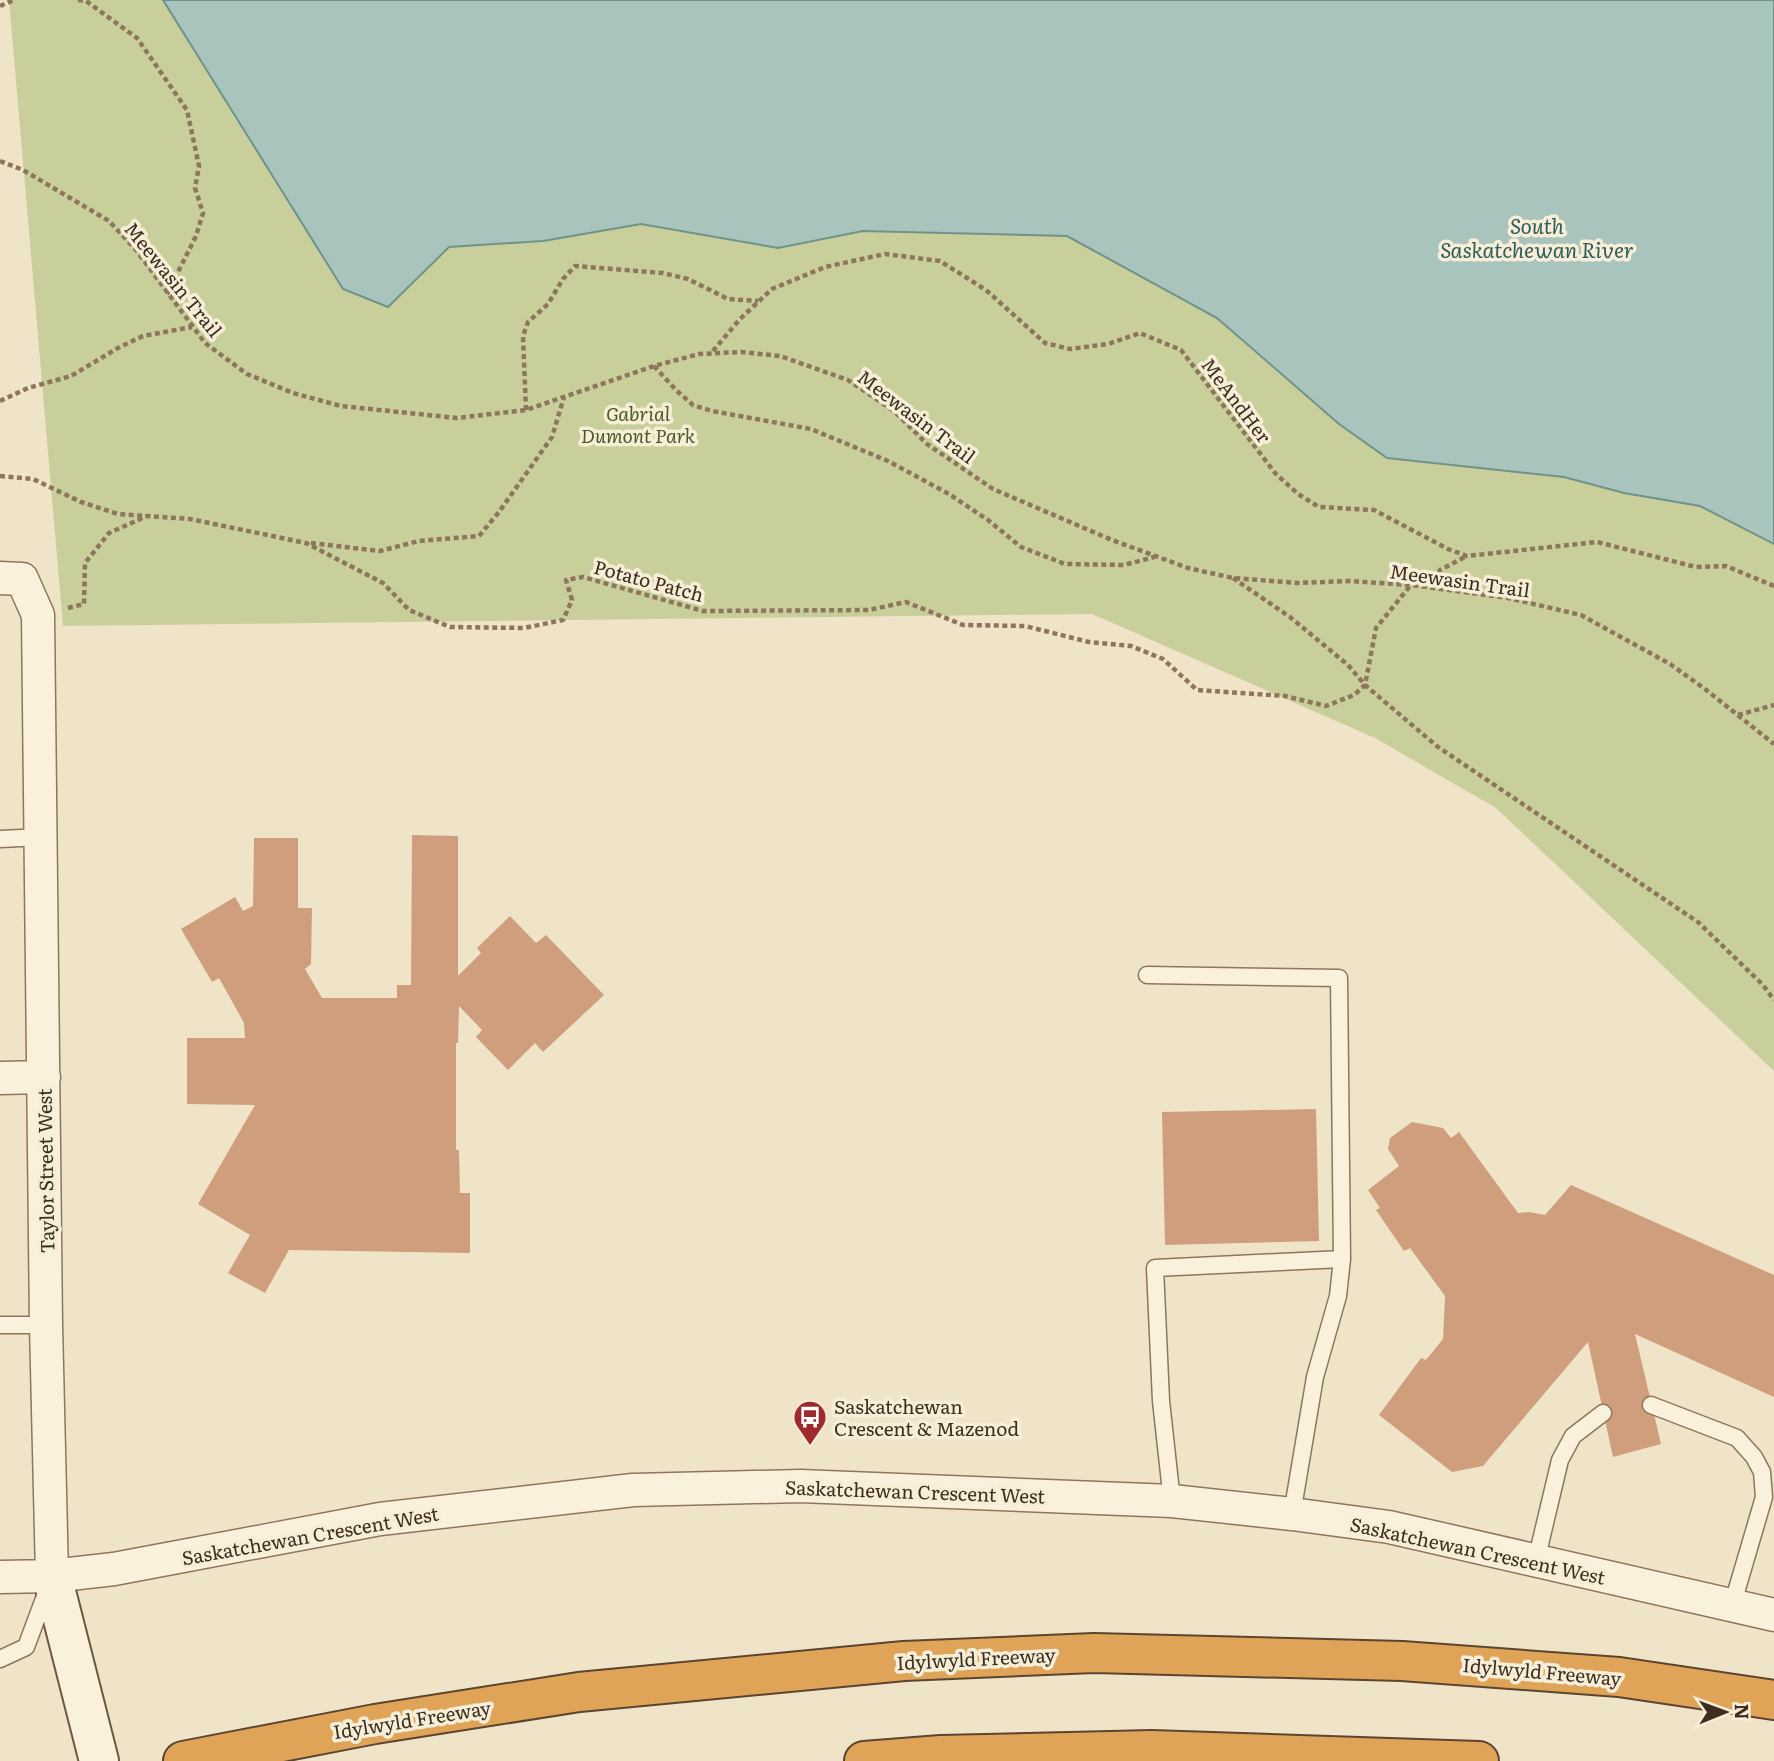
<svg xmlns="http://www.w3.org/2000/svg" width="1774" height="1761" font-family="Literata,serif">
	<style>
		.green { fill: #c9cf9b }
		.water { fill: #a9c4bc; stroke: #6f938a; stroke-width: 2 }
		.building { fill: #cf9f7d }
		.lines { fill: none; stroke-linecap: round; stroke-linejoin: round }
		.lane-casing { stroke: #8d765c; stroke-width: 19 }
		.street-casing { stroke: #8d765c; stroke-width: 35 }
		.secondary-casing { stroke: #6f573f; stroke-width: 42 }
		.highway-casing { stroke: #5b4430; stroke-width: 42 }
		.path { stroke: #8d765c; stroke-width: 4.5; stroke-dasharray: 5 3.5; stroke-linecap: butt }
		.lane { stroke: #faf1dc; stroke-width: 16 }
		.street { stroke: #faf1dc; stroke-width: 32 }
		.secondary { stroke: #faf1dc; stroke-width: 38 }
		.highway { stroke: #e0a458; stroke-width: 38 }
		.labels { text-anchor: middle; dominant-baseline: central; stroke-width: 7; stroke-linejoin: round; paint-order: stroke }
		.street-label { font-size: 19px; fill: #3d2e20; stroke: #f7eed8 }
		.park-label { font-size: 19px; font-style: italic; fill: #4d5a26; stroke: #f7eed8 }
		.poi-label { font-size: 19px; fill: #3d2e20; stroke: #f7eed8; text-anchor: start }
		.water-label { font-size: 21px; font-style: italic; fill: #2f5d5a; stroke: #f7eed8 }
	</style>
	<rect width="100%" height="100%" fill="#f0e4c8"/>
	<path class="green" d="M9 0H163L343 289 388 307 449 247 543 241 641 224 778 248 863 231 1067 236 1217 318 1339 424 1387 458 1564 477 1624 493 1700 506 1774 544V1071L1496 808 1375 738 1092 614 63 626Z"/>
	<path class="water" d="M163 0H1774V544L1700 506 1624 493 1564 477 1387 458 1339 424 1217 318 1067 236 863 231 778 248 641 224 543 241 449 247 388 307 343 289Z"/>
	<path class="building" d="M412 835 458 836V976L481 953 477 948 510 916 536 943 546 935 604 995 543 1052 535 1043 508 1070 476 1037 482 1030 459 1006 458 1043H456V1150H459L460 1193H470V1253L289 1250 265 1293 228 1273 250 1235 198 1204 255 1105 187 1104V1038H245L244 1023 219 978 212 982 181 929 235 897 243 911 253 906 254 838H298V908H312L311 964 305 969 322 998H397V985H411Z
		M1316 1109 1319 1241 1165 1245 1162 1112Z
		M1412 1122 1443 1128 1451 1138 1459 1132 1518 1213 1529 1212 1545 1215 1571 1185 1774 1275V1397L1635 1334 1661 1444 1613 1457 1588 1342 1483 1466 1452 1472 1379 1415 1421 1358 1426 1360 1443 1339 1445 1296 1410 1248 1404 1251 1376 1210 1380 1208 1368 1190 1399 1166 1388 1149 1390 1138Z"/>
	<g class="lines">
		<defs>
			<path id="lane" d="M0 839 42 837
				M1147 975 1339 978 1342 1259 1338 1296 1315 1377 1292 1514
				M0 1325H46
				M1651 1405 1737 1438 1754 1457 1762 1472 1764 1497 1732 1606
				M1172 1501 1161 1401 1155 1268 1342 1259
				M1536 1561 1560 1460 1573 1436 1603 1413
				M0 1659 26 1647 48 1588"/>
			<path id="street" d="M0 578 22 579 38 615 46 1325 52 1576
				M0 1078 44 1077
				M0 1577 52 1576 114 1569 380 1519 633 1490 800 1486 1172 1501 1292 1514 1389 1527 1774 1615"/>
			<path id="secondary" d="M52 1576 99 1761"/>
			<path id="highway" d="M183 1761 375 1724 579 1692 904 1661 1094 1653 1402 1661 1619 1677 1774 1700
				M864 1761 941 1755 1152 1750 1479 1761"/>
		</defs>
		<use href="#lane" class="lane-casing"/>
		<use href="#street" class="street-casing"/>
		<use href="#secondary" class="secondary-casing"/>
		<use href="#highway" class="highway-casing"/>
		<path class="path" d="M78 0 86 1 137 38 187 110 199 166 195 188 203 213 196 236 167 294
			M0 6 14 0
			M0 161 23 170 109 221 136 250 205 343 247 374 293 393 341 406 457 418 526 410 654 366 699 354 741 352 780 356 848 380 894 411 927 444 993 489 1112 540 1188 568 1233 578 1298 583 1349 581 1411 585 1508 598 1581 615 1670 664 1705 689 1774 744
			M713 351 740 319 772 289 825 267 885 254 940 261 986 290 1045 343 1070 349 1108 344 1140 333 1181 350 1275 473 1298 494 1319 507 1374 510 1448 549 1467 556 1597 542 1696 567 1726 566 1774 586
			M654 366 677 391 693 405 712 411 811 429 888 461 949 494 988 520 1021 547 1065 564 1124 565 1154 557
			M0 401 28 388 71 376 118 348 143 336 192 327
			M526 410 523 336 528 322 548 304 563 279 575 266 663 273 688 279 728 299 758 301
			M0 476 33 479 81 502 118 514 146 516
			M311 543 380 551 419 541 479 536 499 512 552 437 564 397
			M1233 578 1290 617 1348 665 1365 685 1438 747 1698 922 1763 985 1774 1000
			M1431 588 1440 570 1465 557
			M68 608 84 604 85 563 109 533 147 516 190 519 306 543 383 583 409 610 450 627 524 628 563 620 572 600 566 580 583 577 703 611 869 610 906 602 963 625 1025 626 1089 642 1131 646 1163 659 1197 690 1285 696 1326 706 1354 695 1365 685 1376 628 1410 586
			M1738 715 1774 705"/>
		<use href="#lane" class="lane"/>
		<use href="#street" class="street"/>
		<use href="#secondary" class="secondary"/>
		<use href="#highway" class="highway"/>
	</g>
	<defs>
		<symbol id="bus-pin" viewBox="-11 -11 22 30"><path d="M0 17L-7.5 6A9.5 9.5 0 1 1 7.5 6Z" fill="#9e2a2b" stroke="#f7eed8"/><path d="M-5-6H5V4H4V6H2V4H-2V6H-4V4H-5ZM-3.5-4V0h7V-4ZM-3.5 1.2v1.5H-2V1.2ZM2 1.2v1.5H3.5V1.2Z" fill="#fff"/></symbol>
	</defs>
	<g fill-rule="evenodd">
		<use href="#bus-pin" x="791" y="1398" width="38" height="52"/>
	</g>
	<g class="labels">
		<g class="street-label">
			<text transform="translate(174 279) rotate(51)">Meewasin Trail</text>
			<text transform="translate(1237 400) rotate(53)">MeAndHer</text>
			<text transform="translate(917 416) rotate(37)">Meewasin Trail</text>
			<text transform="translate(649 580) rotate(15)">Potato Patch</text>
			<text transform="translate(1460 580) rotate(8)">Meewasin Trail</text>
			<text transform="translate(45 1171) rotate(-91)">Taylor Street West</text>
			<text transform="translate(915 1491) rotate(2)">Saskatchewan Crescent West</text>
			<text transform="translate(310 1535) rotate(-10)">Saskatchewan Crescent West</text>
			<text transform="translate(1478 1550) rotate(12)">Saskatchewan Crescent West</text>
			<text transform="translate(976 1658) rotate(-3)">Idylwyld Freeway</text>
			<text transform="translate(1542 1671) rotate(5)">Idylwyld Freeway</text>
			<text transform="translate(412 1719) rotate(-9)">Idylwyld Freeway</text>
		</g>
		<g class="park-label">
			<text x="638" y="413">Gabrial<tspan x="638" dy="22">Dumont Park</tspan></text>
		</g>
		<g class="poi-label">
			<text x="834" y="1406">Saskatchewan<tspan x="834" dy="22">Crescent &amp; Mazenod</tspan></text>
		</g>
		<g class="water-label">
			<text x="1537" y="224">South<tspan x="1537" dy="24">Saskatchewan River</tspan></text>
		</g>
	</g>
	<g transform="translate(1725 1712) rotate(89)" stroke="#f7eed8" stroke-width="5" paint-order="stroke">
	<path d="M0-5L12 26L0 18L-12 26Z" fill="#3d2e20"/>
	<text y="-10" font-size="19" font-weight="bold" text-anchor="middle" fill="#3d2e20">N</text>
	</g>
</svg>
